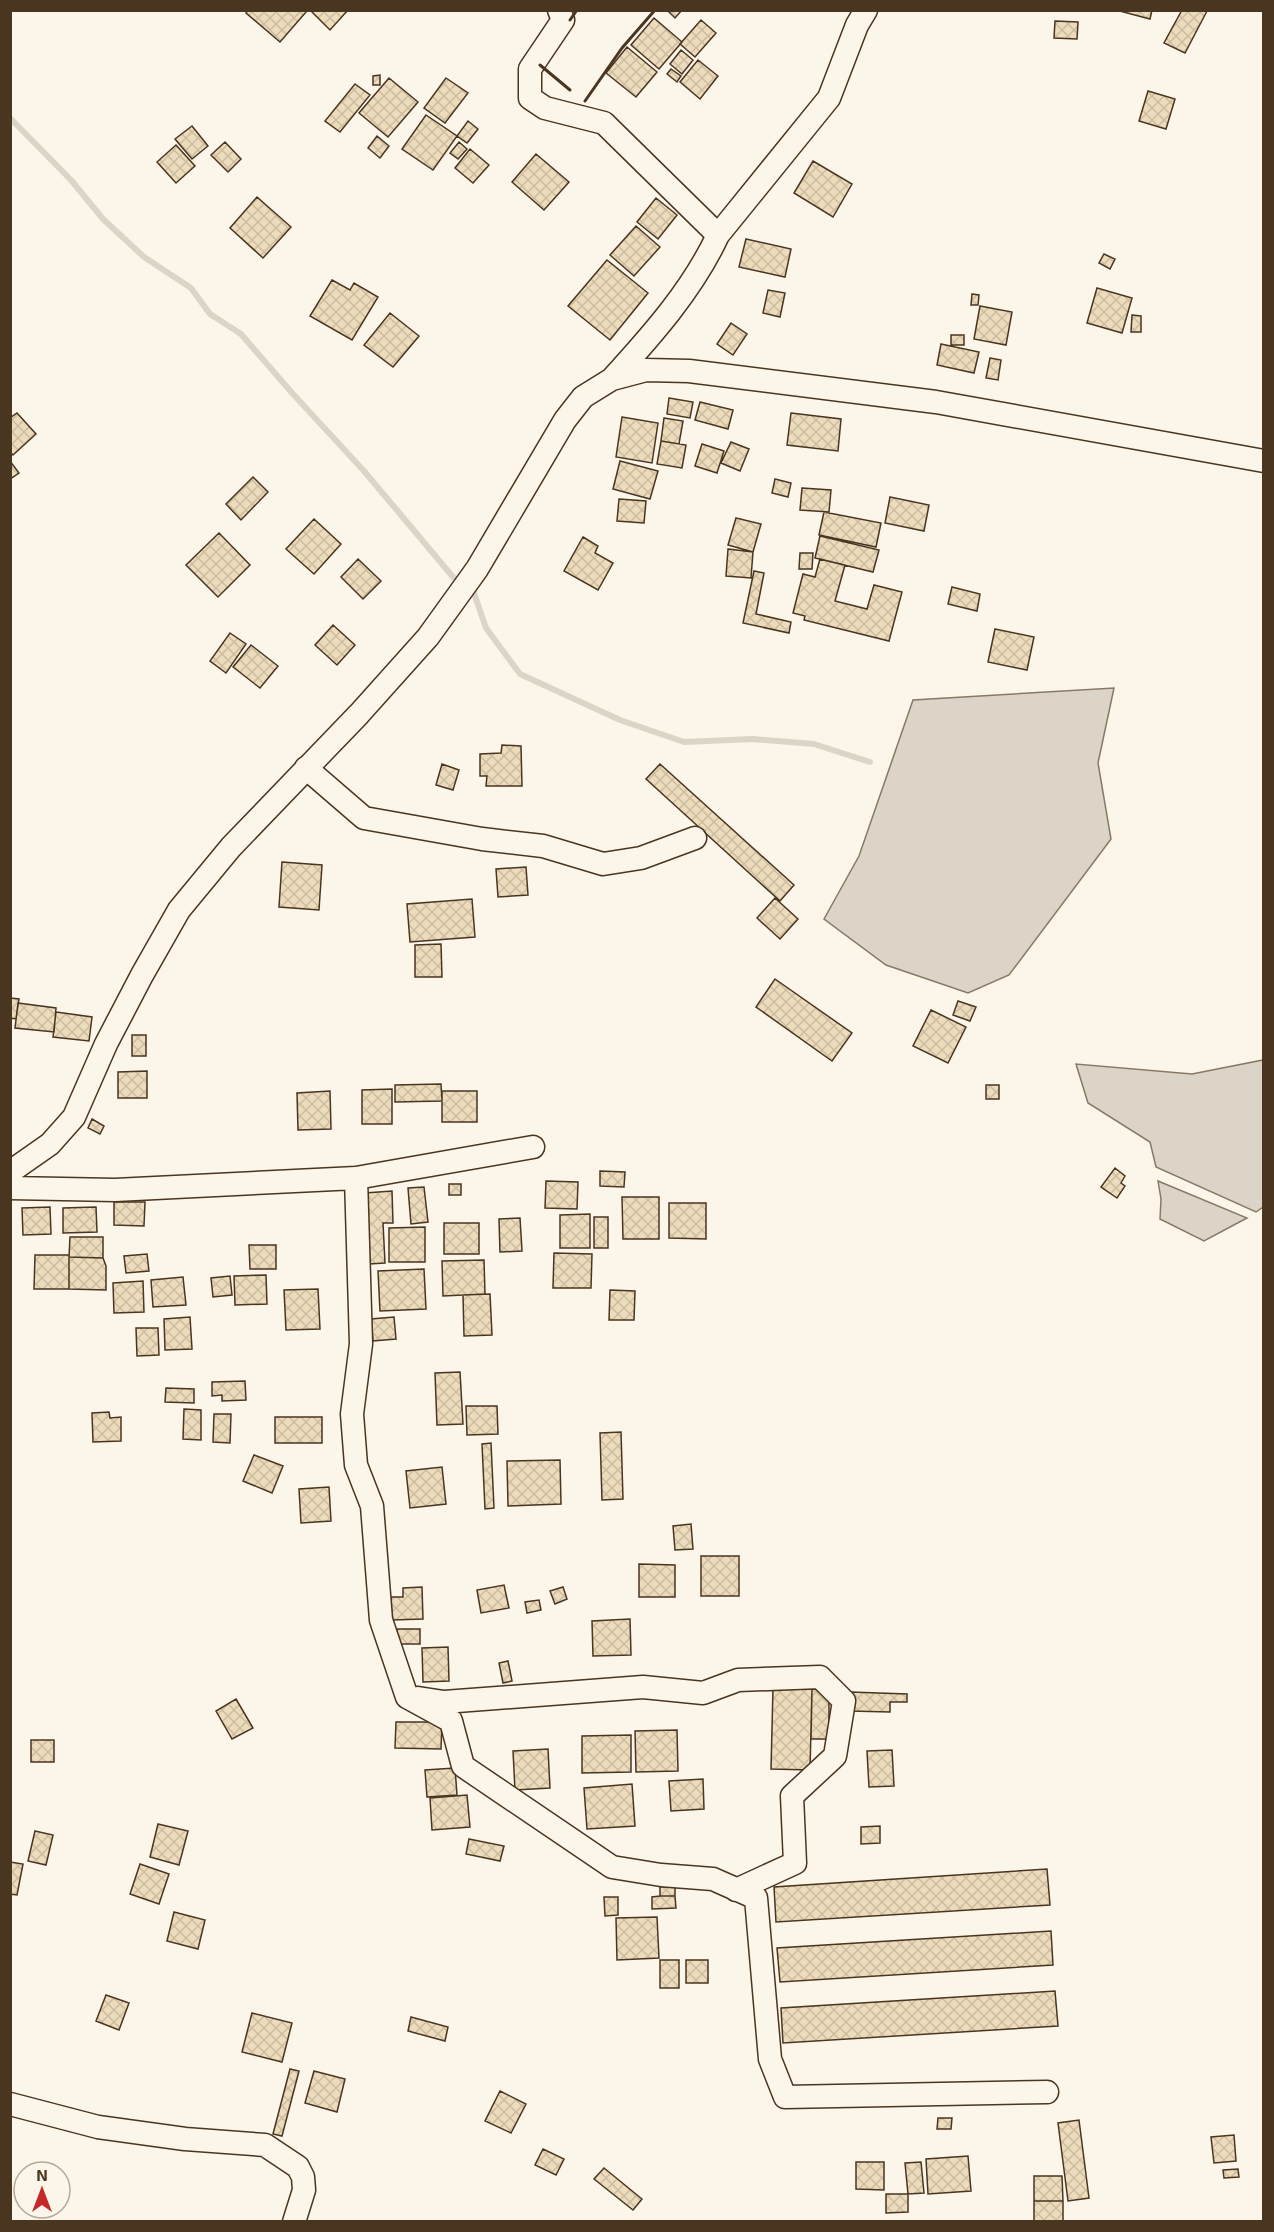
<svg xmlns="http://www.w3.org/2000/svg" width="1274" height="2232" font-family="'Exo 2',sans-serif">
	<style>
		.water { fill: #dcd4c6; stroke: #887966; stroke-width: 1.5 }
		.lines { fill: none; stroke-linecap: round; stroke-linejoin: round }
		.stream { stroke: #dcd4c6; stroke-width: 6 }
		.building { fill: url(#building-cross-hatch); stroke: #4a3520; stroke-width: 1.5 }
		.minor-casing { stroke: #4a3520; stroke-width: 25 }
		.minor { stroke: #fbf6e9; stroke-width: 22 }
		.wall { stroke: #4a3520; stroke-width: 3 }
	</style>
	<defs>
		<pattern id="building-cross-hatch" width="8" height="8" patternUnits="userSpaceOnUse" patternTransform="scale(1.5)"><rect width="8" height="8" fill="#ecdcbc"/><path d="M0 0l8 8M0 8l8-8" fill="none" stroke="#ccbda1"/></pattern>
	</defs>
	<rect width="100%" height="100%" fill="#fbf6e9"/>
	<path class="water" d="M1114 688 1098 763 1111 839 1009 975 968 993 886 965 824 919 859 856 913 700Z
		M1263 1060V1207L1256 1212 1156 1167 1150 1142 1088 1103 1076 1064 1192 1074Z
		M1158 1181 1247 1218 1204 1241 1160 1219 1161 1199Z"/>
	<g class="lines">
		<path class="stream" d="M10 118 71 180 103 219 144 257 191 288 210 314 241 334 293 394 364 471 453 577 461 583
			M469 589 474 593 486 628 520 674 620 720 684 742 753 739 814 744 870 762"/>
	</g>
	<path class="building" d="M248 10H304L306 12 280 42 246 13Z
		M310 10H348L330 30Z
		M667 10H682L675 18Z
		M1116 10H1152L1150 19Z
		M1182 10 1207 11 1185 53 1164 43Z
		M654 18 682 42 659 69 631 45Z
		M701 20 716 33 695 57 680 44Z
		M1055 21 1078 22 1077 39 1054 38Z
		M627 47 657 72 636 97 606 73Z
		M681 50 693 60 682 74 670 64Z
		M698 60 718 76 700 99 680 82Z
		M671 69 681 76 677 82 667 74Z
		M380 75V85H373V76Z
		M389 78 418 102 388 137 359 113Z
		M446 78 468 93 445 123 424 108Z
		M355 84 370 95 340 132 325 121Z
		M1148 91 1175 99 1166 129 1139 121Z
		M426 115 457 136 433 170 402 149Z
		M468 121 478 129 467 143 457 136Z
		M192 126 208 146 192 159 175 139Z
		M377 136 389 146 380 158 368 148Z
		M225 142 241 159 228 172 211 155Z
		M459 142 467 149 458 159 450 153Z
		M176 145 195 166 176 183 157 162Z
		M470 149 489 165 473 183 455 168Z
		M536 154 569 182 544 210 512 182Z
		M813 161 852 184 833 217 794 193Z
		M257 197 291 227 263 258 230 228Z
		M656 198 677 215 658 239 637 222Z
		M636 226 660 247 634 276 610 255Z
		M746 239 791 249 785 277 739 267Z
		M1104 254 1115 259 1110 269 1099 263Z
		M607 260 648 293 610 340 568 306Z
		M332 280 350 290 354 283 378 297 352 340 310 316Z
		M1097 288 1132 298 1122 333 1087 323Z
		M768 290 785 293 780 317 763 313Z
		M972 294 979 295 978 305H971Z
		M980 306 1012 312 1006 345 974 339Z
		M390 313 419 336 393 367 364 345Z
		M1132 315 1141 316V332H1131Z
		M731 323 747 334 733 355 717 344Z
		M951 335H964V345H951Z
		M941 344 979 352 974 373 937 365Z
		M990 358 1001 360 998 380 986 378Z
		M669 398 693 402 690 418 667 414Z
		M700 402 733 410 728 429 695 420Z
		M17 413 36 434 13 455 10 452V418Z
		M791 413 841 419 838 451 787 445Z
		M622 417 658 423 652 463 616 457Z
		M664 418 683 421 679 444 661 441Z
		M661 441 686 445 682 468 657 464Z
		M731 442 749 449 740 471 721 463Z
		M702 444 724 451 717 473 695 466Z
		M10 461 19 473 10 479Z
		M620 461 658 471 650 499 613 489Z
		M253 477 268 492 241 520 226 504Z
		M775 479 791 483 788 497 772 493Z
		M802 488 831 490 829 512 800 510Z
		M890 497 929 505 924 531 885 523Z
		M619 499 646 501 644 523 617 521Z
		M824 512 881 523 876 547 819 535Z
		M736 518 761 524 753 552 728 545Z
		M314 519 341 544 314 574 286 549Z
		M219 533 250 565 218 597 186 565Z
		M820 536 879 550 873 572 815 558Z
		M583 537 598 546 595 553 613 563 598 590 564 571Z
		M728 549 753 552 751 578 726 576Z
		M800 553H813L812 569H799Z
		M358 559 381 581 363 599 341 577Z
		M820 559 845 565 835 601 867 609 874 585 902 592 889 641 804 620 805 616 793 613 803 574 815 577Z
		M754 571 764 573 756 614 791 622 789 633 743 623Z
		M952 587 980 594 977 611 948 604Z
		M333 625 355 645 337 665 315 645Z
		M995 629 1034 637 1027 670 988 662Z
		M230 633 246 644 226 673 210 661Z
		M251 645 278 666 260 688 233 667Z
		M502 745 521 746 522 786H486L487 776H480V754L501 753Z
		M442 764 459 770 453 790 436 785Z
		M660 764 794 885 780 901 646 779Z
		M282 862 322 865 319 910 279 907Z
		M526 867 528 895 498 897 496 869Z
		M775 898 798 919 780 939 757 918Z
		M472 899 475 937 410 942 407 904Z
		M441 944 442 977H415V945Z
		M775 979 852 1033 832 1061 756 1007Z
		M10 998 19 999 16 1019 10 1018Z
		M958 1001 976 1007 970 1021 953 1015Z
		M18 1003 56 1008 54 1032 15 1028Z
		M931 1010 966 1027 948 1063 913 1046Z
		M56 1012 92 1017 89 1041 53 1037Z
		M132 1035H146V1056H132Z
		M147 1071V1098H118V1072Z
		M441 1084 442 1101 395 1102V1085Z
		M986 1085H999V1099H986Z
		M392 1089V1124H362V1090Z
		M330 1091 331 1129 298 1130 297 1093Z
		M442 1091H477V1122H442Z
		M92 1119 104 1126 100 1134 88 1128Z
		M1115 1168 1125 1176 1121 1183 1125 1186 1117 1198 1101 1187Z
		M600 1171 625 1172 624 1187 600 1186Z
		M546 1181 578 1182 577 1209 545 1208Z
		M449 1184H461V1195H449Z
		M424 1187 428 1222 411 1224 408 1188Z
		M392 1191 393 1223H383L385 1263 369 1264 365 1193Z
		M622 1197H659V1239H623Z
		M114 1202H145L144 1226 114 1225Z
		M669 1203H706V1239L669 1238Z
		M50 1207 51 1234 23 1235 22 1208Z
		M96 1207 97 1232 63 1233V1208Z
		M590 1214V1248H560V1215Z
		M594 1217H608V1248H594Z
		M520 1218 522 1251 500 1252 499 1219Z
		M444 1223H479V1254H444Z
		M425 1227V1262H389V1228Z
		M70 1237H103V1258L69 1257Z
		M249 1245H276V1269H250Z
		M554 1253 592 1254 591 1288H553Z
		M147 1254 149 1271 126 1273 124 1256Z
		M35 1255H69V1289H34Z
		M69 1257 103 1258 106 1266V1290L69 1289Z
		M484 1260 485 1294 443 1296 442 1261Z
		M424 1269 426 1309 380 1311 378 1271Z
		M266 1275 267 1304 235 1305 234 1276Z
		M230 1276 232 1295 213 1297 211 1278Z
		M183 1277 186 1305 153 1307 151 1280Z
		M143 1281 144 1312 114 1313 113 1283Z
		M318 1289 320 1329 286 1330 284 1290Z
		M610 1290 635 1291 634 1320H609Z
		M490 1294 492 1335 464 1336 463 1295Z
		M190 1317 192 1349 165 1350 164 1319Z
		M394 1317 396 1339 373 1341 371 1319Z
		M136 1328H158L159 1355 137 1356Z
		M460 1372 463 1424 437 1425 435 1373Z
		M245 1381 246 1400 222 1401V1395L212 1396V1382Z
		M166 1388 194 1389V1403L165 1402Z
		M466 1406H497L498 1434 467 1435Z
		M184 1409 201 1410V1440L183 1439Z
		M109 1412 110 1418 121 1417V1441L93 1442 92 1413Z
		M214 1414H231L230 1443 213 1442Z
		M275 1417H322V1443H275Z
		M621 1432 623 1499 602 1500 600 1433Z
		M491 1443 494 1508 485 1509 482 1444Z
		M254 1455 283 1466 272 1493 243 1481Z
		M560 1460 561 1504 508 1506 507 1461Z
		M442 1467 446 1504 410 1508 406 1471Z
		M329 1487 331 1521 301 1523 299 1489Z
		M691 1524 693 1549 675 1550 673 1526Z
		M701 1556H739V1596H701Z
		M639 1564 675 1565V1597H639Z
		M504 1585 509 1608 481 1613 477 1590Z
		M422 1587 423 1619 392 1620 391 1597H403V1588Z
		M563 1587 567 1599 555 1604 550 1591Z
		M539 1600 541 1610 527 1613 525 1602Z
		M630 1619 631 1655 593 1656 592 1621Z
		M397 1629H420V1644H397Z
		M448 1647 449 1681 423 1682 422 1648Z
		M508 1661 512 1681 503 1683 499 1663Z
		M773 1688 812 1689 810 1770 771 1769Z
		M812 1689H829V1739H811Z
		M850 1692 907 1694V1702H890V1712L850 1711Z
		M236 1699 253 1728 232 1739 216 1711Z
		M396 1722H442L441 1749 395 1748Z
		M677 1730 678 1771 636 1772 635 1731Z
		M631 1735V1772L582 1773V1736Z
		M31 1740H54V1762H31Z
		M548 1749 550 1788 515 1790 513 1751Z
		M892 1750 894 1786 869 1787 867 1751Z
		M455 1768 457 1795 427 1797 425 1770Z
		M703 1779 704 1809 671 1811 669 1781Z
		M632 1784 635 1826 587 1829 584 1788Z
		M467 1795 470 1827 432 1830 430 1798Z
		M158 1824 188 1831 179 1865 150 1857Z
		M880 1826V1843L861 1844V1827Z
		M35 1831 53 1835 46 1865 28 1861Z
		M469 1839 504 1846 500 1861 466 1854Z
		M10 1862 23 1864 17 1895 10 1894Z
		M140 1864 169 1874 159 1904 130 1894Z
		M1047 1869 1050 1905 776 1922 774 1887Z
		M675 1886V1896H660V1887Z
		M660 1896H675L676 1908 652 1909V1897Z
		M604 1897H618V1915L605 1916Z
		M174 1912 205 1920 198 1949 167 1941Z
		M657 1917 659 1958 617 1960 616 1918Z
		M1051 1931 1053 1965 780 1982 777 1948Z
		M660 1960H679V1988H660Z
		M686 1960H708V1983H686Z
		M1055 1991 1058 2026 783 2043 781 2008Z
		M106 1995 129 2003 119 2030 96 2021Z
		M252 2013 292 2023 282 2062 242 2052Z
		M411 2017 448 2027 445 2041 408 2031Z
		M290 2069 299 2071 282 2136 273 2134Z
		M314 2071 345 2079 337 2112 305 2103Z
		M500 2091 526 2104 511 2133 485 2121Z
		M938 2118H952L951 2129H937Z
		M1079 2120 1089 2198 1068 2201 1058 2123Z
		M1234 2135 1236 2161 1214 2163 1211 2137Z
		M543 2149 564 2159 556 2175 535 2165Z
		M968 2156 971 2191 928 2194 926 2159Z
		M856 2162H884V2190L856 2189Z
		M921 2162 924 2193 908 2194 905 2163Z
		M604 2168 642 2199 633 2210 594 2179Z
		M1238 2169 1239 2177 1224 2178 1223 2170Z
		M1034 2176H1062L1063 2201H1034Z
		M886 2194H908V2212L886 2213Z
		M1034 2201H1063V2222H1034Z"/>
	<g class="lines">
		<defs>
			<path id="minor" d="M559 10 563 20 530 69V98L545 108 604 123 718 235
				M612 379C652 335 693 289 718 235L829 98 857 25 866 10
				M306 768 364 818 482 839 543 846 603 864 641 858 695 838
				M10 1172 50 1144 74 1117 106 1044 142 975 179 910 231 847 359 714 428 637 477 569 565 420 583 397 612 379 646 370 689 371 936 402 1264 461
				M356 1178 361 1344 352 1414 356 1465 372 1506 381 1620 407 1697 451 1721 463 1766 612 1867 661 1875 713 1879 756 1898 770 2059 785 2097 1047 2092
				M10 1188 115 1190 356 1178 533 1147
				M418 1698 444 1702 643 1687 703 1693 738 1680 820 1677 844 1701 835 1756 792 1796 795 1863 736 1890
				M10 2104 98 2127 185 2139 265 2145 298 2167 303 2177 304 2190 294 2222"/>
		</defs>
		<use href="#minor" class="minor-casing"/>
		<use href="#minor" class="minor"/>
		<path class="wall" d="M570 20 577 10
			M540 65 570 90
			M585 101 622 48 655 10"/>
	</g>
	<rect width="1274" height="2232" fill="none" stroke="#4a3520" stroke-width="24"/>
	<g transform="translate(42 2190)"><circle r="28" fill="#fbf6e9" stroke="#b4a999" stroke-width="1.5"/>
	<path d="M0-4.5L10 22L0 15L-10 22Z" fill="#c62828"/>
	<text y="-9" font-size="16" font-weight="bold" text-anchor="middle" fill="#4a3520">N</text>
	</g>
</svg>
